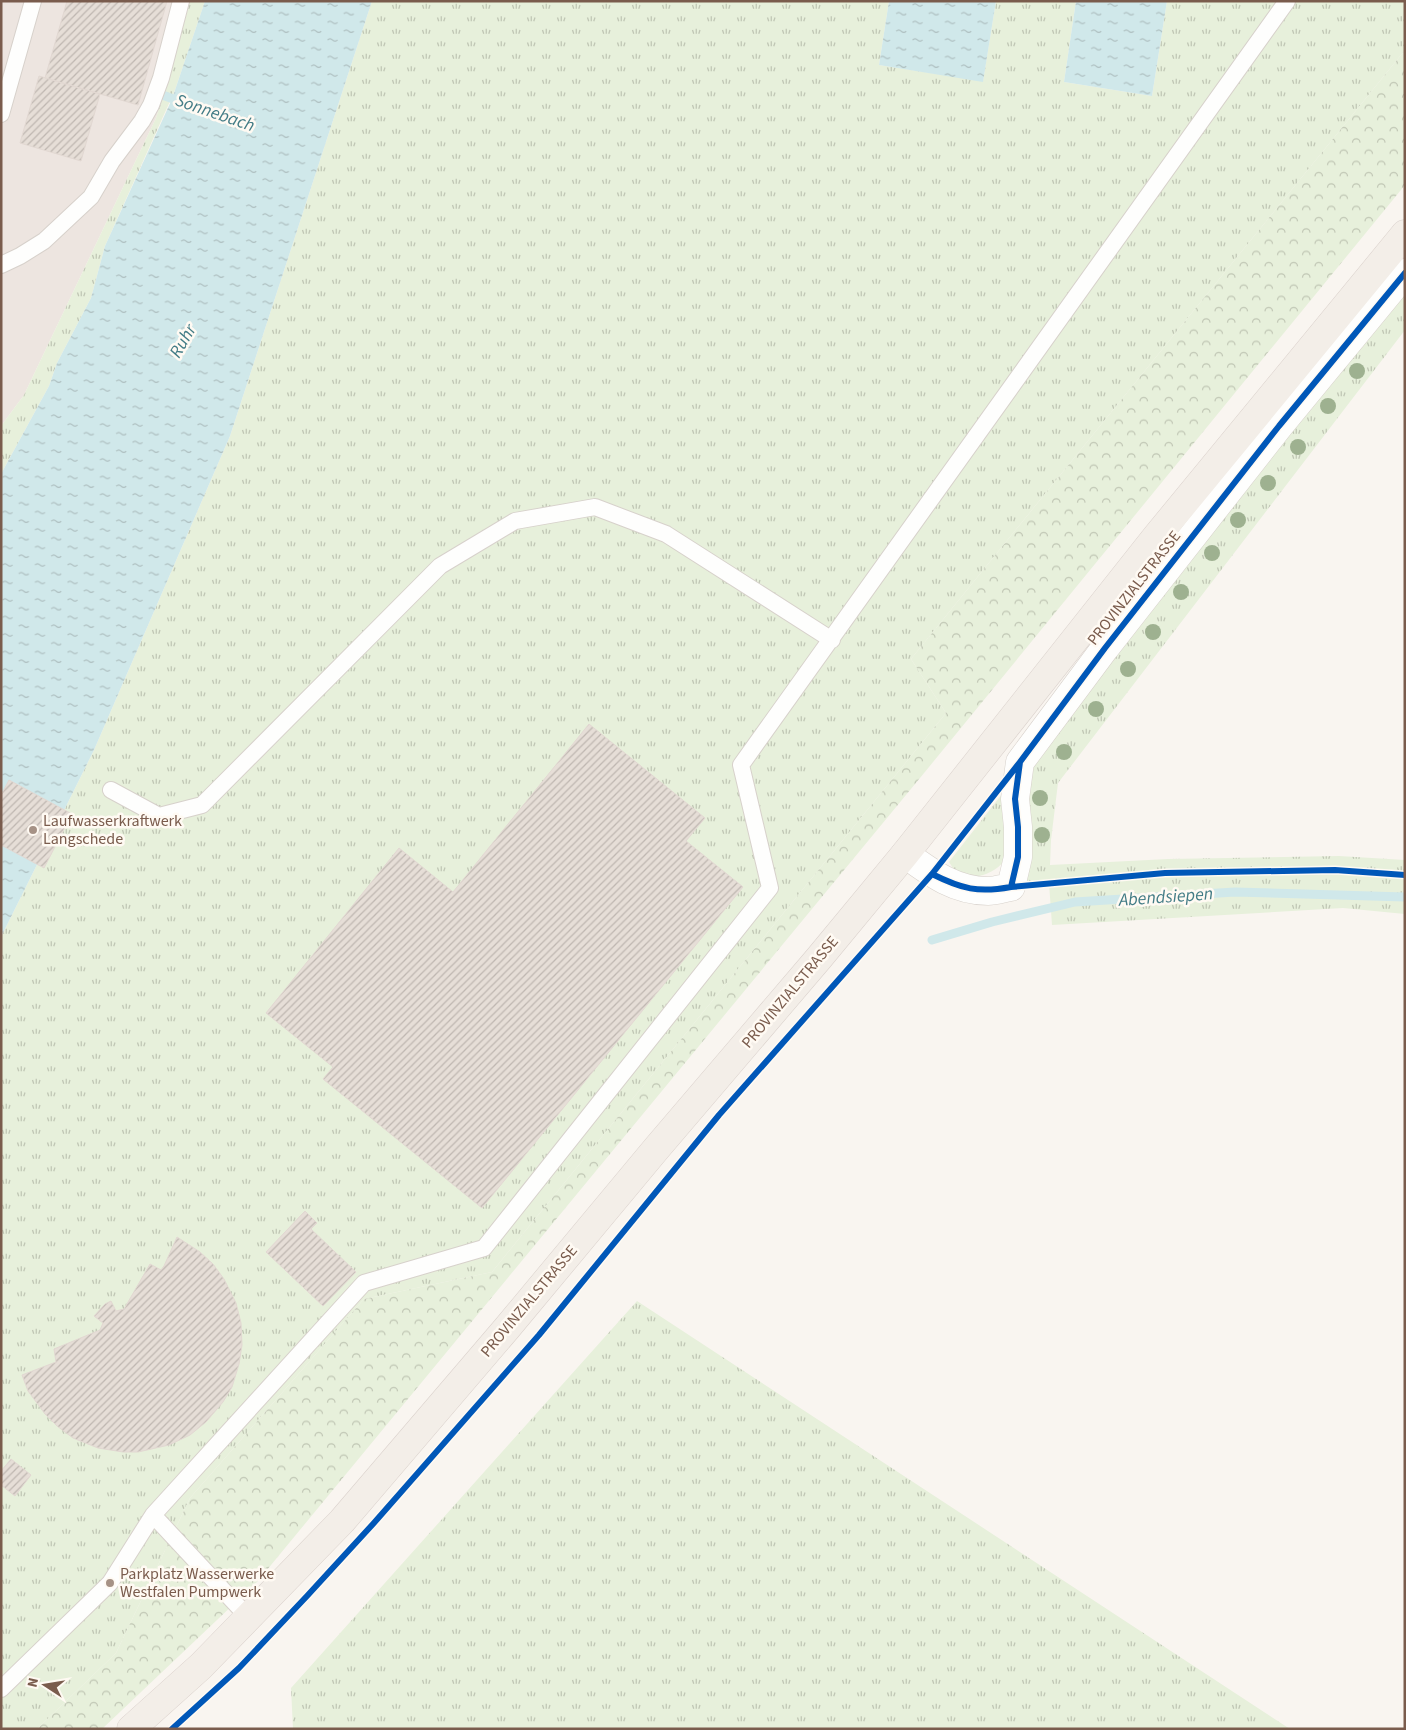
<svg xmlns="http://www.w3.org/2000/svg" width="1406" height="1730" font-family="'Source Sans 3',sans-serif">
	<style>
		.industrial { fill: #ede5e0 }
		.grass { fill: url(#grass-tufts) }
		.forest { fill: url(#forest-crowns) }
		.water { fill: url(#water-ripples) }
		.lines { fill: none; stroke-linecap: round; stroke-linejoin: round }
		.stream { stroke: #d0e8ea; stroke-width: 9 }
		.building { fill: url(#building-hatch); stroke: #e2d8d2 }
		.service-casing { stroke: #d7d1cb; stroke-width: 18 }
		.minor-casing { stroke: #d7d1cb; stroke-width: 29 }
		.primary-casing { stroke: #dad1cc; stroke-width: 29 }
		.service { stroke: #fefefd; stroke-width: 16 }
		.minor { stroke: #fefefd; stroke-width: 28 }
		.primary { stroke: #f3eee8; stroke-width: 28 }
		.cycleway-casing { stroke: #fffaf3; stroke-width: 9 }
		.cycleway { stroke: #0057b8; stroke-width: 6 }
		.tree { fill: #9eb190 }
		.poi-dot { fill: #a69286; stroke: #fffaf3; stroke-width: 2 }
		.labels { text-anchor: middle; dominant-baseline: central; stroke-width: 5; stroke-linejoin: round; paint-order: stroke }
		.street-label { font-size: 16px; fill: #7a5c4d; stroke: #fffaf3 }
		.poi-label { font-size: 16px; fill: #7a5c4d; stroke: #fffaf3; text-anchor: start }
		.water-label { font-size: 18px; font-style: italic; fill: #437c86; stroke: #fffaf3 }
	</style>
	<defs>
		<pattern id="grass-tufts" width="24" height="20" patternUnits="userSpaceOnUse" patternTransform="scale(1.25)"><rect width="24" height="20" fill="#e7f0db"/><path d="M3 7l-1-3M5 7V3M7 7l1-3M15 17l-1-3M17 17v-4M19 17l1-3" fill="none" stroke="#c0c6b4"/></pattern>
		<pattern id="forest-crowns" width="20" height="18" patternUnits="userSpaceOnUse" patternTransform="scale(1.25)"><rect width="20" height="18" fill="#e7f0db"/><path d="M2 6a3 3 0 1 1 6 0M12 15a3 3 0 1 1 6 0" fill="none" stroke="#c0c6b4"/></pattern>
		<pattern id="water-ripples" width="26" height="14" patternUnits="userSpaceOnUse" patternTransform="scale(1.25)"><rect width="26" height="14" fill="#d0e8ea"/><path d="M2 4q2-2 4 0t4 0M15 11q2-2 4 0t4 0" fill="none" stroke="#aebfc0"/></pattern>
		<pattern id="building-hatch" width="6" height="6" patternUnits="userSpaceOnUse" patternTransform="scale(1.25)"><rect width="6" height="6" fill="#e6ded7"/><path d="M-1 1l2-2M0 6l6-6M5 7l2-2" fill="none" stroke="#bfb7b1"/></pattern>
	</defs>
	<rect width="100%" height="100%" fill="#f9f5f0"/>
	<path class="industrial" d="M1 1H190L171 72 156 118 24 395 1 426Z"/>
	<path class="grass" d="M190 1H205L175 90 105 246 91 298 57 363 49 386 1 474V426L24 395 156 118 171 72Z
		M372 1H889L879 65 983 81 996 1H1076L1064 82 1152 96 1167 1H1405V50L911 659 946 713 492 1272 364 1299 190 1498 116 1653 37 1729H1V937L94 750 230 436Z
		M1405 289V330L1058 783 1051 840 1050 865 1168 859 1339 856 1405 860V914L1343 908 1052 925 1049 883 1011 887 1020 762Z
		M1006 789 1005 860C994 874 974 882 957 872 954 870 951 865 949 862Z
		M637 1301 1290 1729H293L291 1688Z"/>
	<path class="forest" d="M1405 50V185L920 778 257 1582 102 1729H37L116 1653 190 1498 364 1299 492 1272 946 713 911 659Z"/>
	<path class="water" d="M205 1H372L230 436 94 750 1 937V474L49 386 57 363 91 298 105 246 172 99Z
		M889 1H996L983 82 879 65Z
		M1076 1H1167L1152 96 1064 82Z"/>
	<g class="lines">
		<path class="stream" d="M160 94 181 102
			M932 940 992 922 1075 902 1235 892 1405 897"/>
	</g>
	<path class="building" d="M67 1H167L138 105 45 78Z
		M39 76 100 94 81 161 20 143Z
		M589 724 705 818 686 841 743 887 482 1208 323 1079 333 1067 266 1013 399 848 453 892Z
		M9 780 72 814 44 868 1 845V795Z
		M305 1211 317 1223 311 1229 356 1272 323 1306 266 1252Z
		M177 1237 200 1252 213 1264 224 1279 236 1303 241 1323 242 1345 239 1364 232 1387 223 1402 206 1422 190 1435 169 1445 138 1452H123L98 1448 73 1438 57 1426 45 1414 28 1391 22 1375 56 1362 54 1349 100 1330 103 1323 94 1316 105 1304 111 1301 116 1311 124 1309 150 1264 161 1270 164 1266Z
		M11 1459 31 1475 15 1496 1 1485V1471Z"/>
	<g class="lines">
		<defs>
			<path id="service" d="M1 114 33 1
				M1 265 20 256 44 241 91 197 112 161 142 121 151 105 161 78 181 1
				M111 790 159 816 202 805 440 566 515 521 595 507 666 534 832 640
				M153 1515 249 1618
				M1 1689 110 1583 153 1515 364 1283 484 1248 770 888 741 765 1287 1"/>
			<path id="minor" d="M905 854C931 873 955 891 988 891 996 891 1004 888 1011 887L1018 857V827L1015 799 1020 762 1105 648 1279 426 1405 273"/>
			<path id="primary" d="M131 1729 201 1666 342 1521 507 1328 656 1149 819 958 905 854 1156 537 1405 234"/>
		</defs>
		<use href="#service" class="service-casing"/>
		<use href="#minor" class="minor-casing"/>
		<use href="#primary" class="primary-casing"/>
		<use href="#service" class="service"/>
		<use href="#minor" class="minor"/>
		<use href="#primary" class="primary"/>
		<defs>
			<path id="cycleway" d="M932 874C962 889 978 893 1011 887L1165 873 1335 870 1405 875
				M1011 887 1018 857V827L1015 799 1020 762 1105 648 1279 426 1405 273
				M172 1729 239 1668 307 1596 373 1524 539 1335 719 1115 932 874 1020 762"/>
		</defs>
		<use href="#cycleway" class="cycleway-casing"/>
		<use href="#cycleway" class="cycleway"/>
	</g>
	<g class="tree">
		<circle cx="1357" cy="371" r="8"/>
		<circle cx="1328" cy="406" r="8"/>
		<circle cx="1298" cy="447" r="8"/>
		<circle cx="1268" cy="483" r="8"/>
		<circle cx="1238" cy="520" r="8"/>
		<circle cx="1212" cy="553" r="8"/>
		<circle cx="1181" cy="592" r="8"/>
		<circle cx="1153" cy="632" r="8"/>
		<circle cx="1128" cy="669" r="8"/>
		<circle cx="1096" cy="709" r="8"/>
		<circle cx="1064" cy="752" r="8"/>
		<circle cx="1040" cy="798" r="8"/>
		<circle cx="1042" cy="835" r="8"/>
	</g>
	<g class="poi-dot">
		<circle cx="33" cy="830" r="5"/>
		<circle cx="110" cy="1583" r="5"/>
	</g>
	<g class="labels">
		<g class="street-label">
			<text transform="translate(1134 588) rotate(-52)">PROVINZIALSTRASSE</text>
			<text transform="translate(790 992) rotate(-50)">PROVINZIALSTRASSE</text>
			<text transform="translate(529 1301) rotate(-50)">PROVINZIALSTRASSE</text>
		</g>
		<g class="poi-label">
			<text x="43" y="821">Laufwasserkraftwerk<tspan x="43" dy="18">Langschede</tspan></text>
			<text x="120" y="1574">Parkplatz Wasserwerke<tspan x="120" dy="18">Westfalen Pumpwerk</tspan></text>
		</g>
		<g class="water-label">
			<text transform="translate(215 113) rotate(19)">Sonnebach</text>
			<text transform="translate(183 341) rotate(-60)">Ruhr</text>
			<text transform="translate(1166 897) rotate(-4)">Abendsiepen</text>
		</g>
	</g>
	<rect width="1406" height="1730" fill="none" stroke="#7a5c4d" stroke-width="5"/>
	<g transform="translate(45 1685) rotate(282)" stroke="#fffaf3" stroke-width="4" paint-order="stroke">
	<path d="M0-4L9 19L0 12L-9 19Z" fill="#7a5c4d"/>
	<text y="-8" font-size="14" font-weight="bold" text-anchor="middle" fill="#7a5c4d">N</text>
	</g>
</svg>
